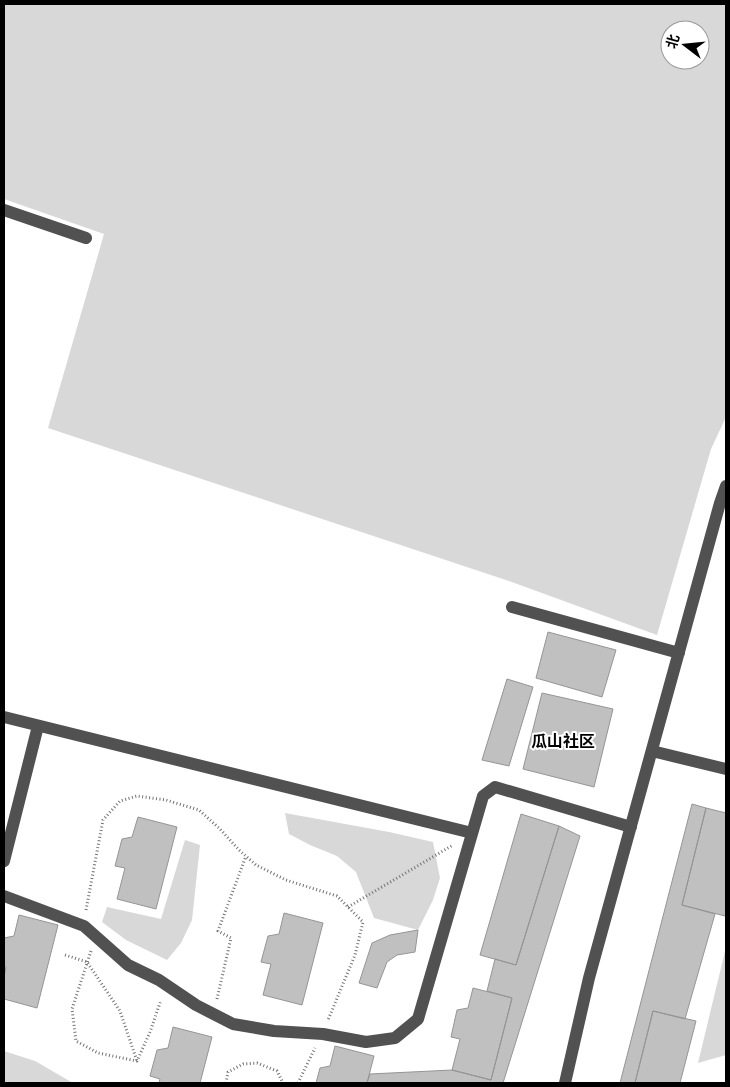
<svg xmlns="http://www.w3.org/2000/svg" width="730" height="1087" font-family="Barlow,'Noto Sans SC',sans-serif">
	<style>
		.green { fill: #d8d8d8; fill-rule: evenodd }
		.building { fill: #c0c0c0; stroke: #959595 }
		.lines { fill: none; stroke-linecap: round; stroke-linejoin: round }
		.path { stroke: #737373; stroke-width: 3; stroke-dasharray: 1 2.5; stroke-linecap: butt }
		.minor { stroke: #515151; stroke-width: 12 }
		.labels { text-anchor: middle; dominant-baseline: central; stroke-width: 4; stroke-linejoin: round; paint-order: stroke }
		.quarter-label { font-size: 16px; font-weight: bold; fill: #000; stroke: #fff }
	</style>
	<rect width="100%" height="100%" fill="#fff"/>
	<path class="green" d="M4 4H726V417L711 449 657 635 509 581 48 428 104 234 4 199ZM670 30H700V60H670Z
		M285 813 389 832 433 842 440 878 433 900 418 930 374 918 356 872 337 856 310 845 289 834Z
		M185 840 200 845 192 920 181 943 167 960 126 940 102 922 107 907 161 919Z
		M726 947V1055L698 1063Z
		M4 1051 35 1061 73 1083H4Z"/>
	<path class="building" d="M548 632 616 650 602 697 536 678Z
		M507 679 533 687 509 766 482 760Z
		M542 693 613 709 594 787 523 769Z
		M692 804 706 808 682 905 715 914 685 1019 653 1011 635 1083H620Z
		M706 808 726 813V911L725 916 682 905Z
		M521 814 559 826 516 965 480 955Z
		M138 817 177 827 156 909 117 899 125 868 115 866 122 839 132 837Z
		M559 826 580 836 503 1083H367L370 1074 452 1070 491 1080 512 998 487 991 495 959 516 965Z
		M284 913 323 923 302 1005 263 995 271 964 261 962 268 936 279 934Z
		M19 915 58 925 37 1008 4 999V977L6 967 4 966V938L14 936Z
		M418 930 415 952 397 955 387 962 377 988 359 983 372 943 390 935Z
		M473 988 512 998 491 1080 452 1070 460 1039 451 1037 457 1010 468 1008Z
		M653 1011 696 1021 680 1083H635Z
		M173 1027 212 1037 200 1083H159L160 1079 150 1076 157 1050 168 1048Z
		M335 1046 374 1056 367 1083H316L320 1068 330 1066Z"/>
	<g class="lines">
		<path class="path" d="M348 907 453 845
			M86 910 103 820 120 801 137 796 166 800 199 810 220 829 239 850 256 865 286 880 337 896 363 922 355 955 328 1020
			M91 951 72 1009 76 1041 98 1053 137 1061 150 1032 161 1000
			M65 955 87 962 120 1011 137 1061
			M217 999 231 938 218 931 246 856
			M226 1083 228 1072 243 1064 257 1063 277 1071 283 1083
			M298 1083 315 1048"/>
		<path class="minor" d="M4 210 86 238
			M512 607 679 653
			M4 717 472 833
			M652 751 726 769
			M4 861 38 726
			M4 896 84 926 128 965 159 980 196 1005 233 1024 274 1031 323 1034 366 1042 395 1038 418 1019 483 796 495 787 631 827
			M565 1083 589 978 720 503 726 486"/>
	</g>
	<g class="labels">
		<g class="quarter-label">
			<text x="563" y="740">瓜山社区</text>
		</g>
	</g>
	<rect width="730" height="1087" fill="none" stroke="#000000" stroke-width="10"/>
	<g transform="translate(685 45) rotate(286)"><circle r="24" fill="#ffffff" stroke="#999999"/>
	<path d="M0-4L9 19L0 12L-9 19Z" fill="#000000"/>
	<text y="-8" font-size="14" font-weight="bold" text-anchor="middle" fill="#000000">北</text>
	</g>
</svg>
